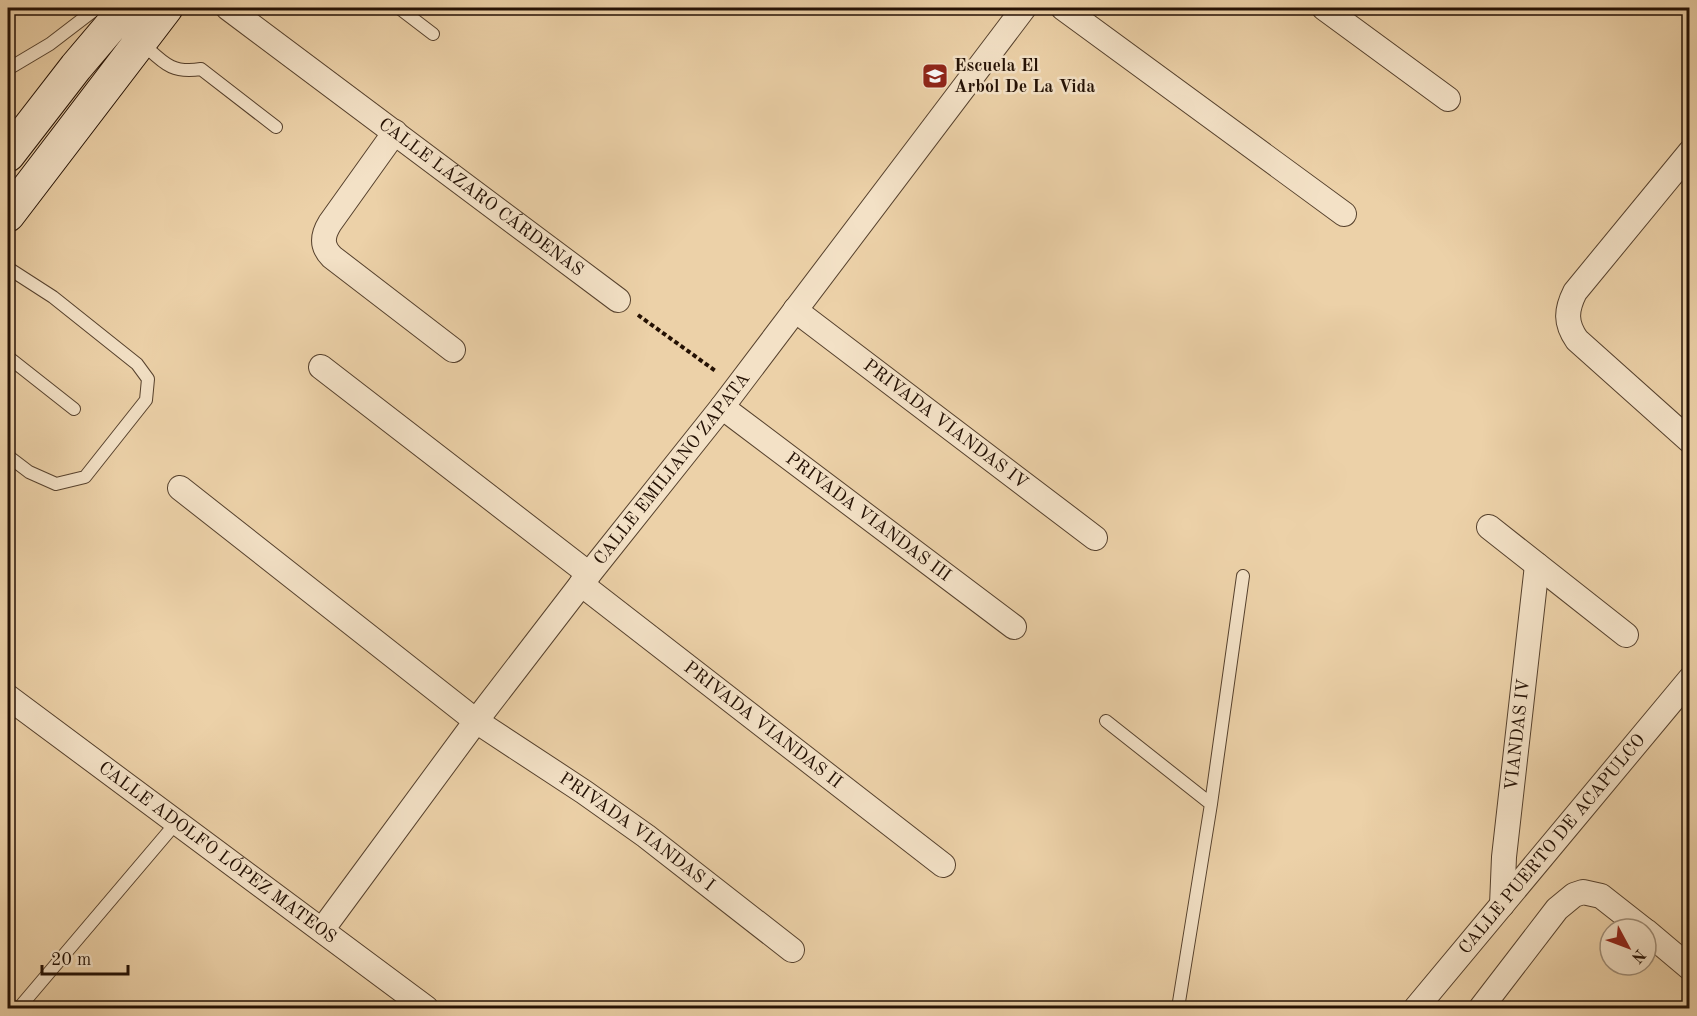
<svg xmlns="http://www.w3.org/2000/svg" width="1697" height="1016" font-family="'Old Standard TT',serif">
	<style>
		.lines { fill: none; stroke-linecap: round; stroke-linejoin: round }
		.lane-casing { stroke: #56412d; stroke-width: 14 }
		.street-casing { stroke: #56412d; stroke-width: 26 }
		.secondary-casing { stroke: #241104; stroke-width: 35 }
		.path { stroke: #241104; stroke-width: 4; stroke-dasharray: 4.5 3; stroke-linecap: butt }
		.lane { stroke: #f3e1c6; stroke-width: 12 }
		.street { stroke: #f3e1c6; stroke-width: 24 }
		.secondary { stroke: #f3e1c6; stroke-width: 33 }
		.labels { text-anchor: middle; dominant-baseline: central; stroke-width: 5; stroke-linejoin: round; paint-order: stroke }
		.poi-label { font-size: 18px; font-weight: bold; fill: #241104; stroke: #f3e1c6; text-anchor: start }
		.street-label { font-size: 18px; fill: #241104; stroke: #f3e1c6 }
	</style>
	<rect width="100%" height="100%" fill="#ecd1a8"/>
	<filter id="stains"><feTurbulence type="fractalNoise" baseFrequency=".00333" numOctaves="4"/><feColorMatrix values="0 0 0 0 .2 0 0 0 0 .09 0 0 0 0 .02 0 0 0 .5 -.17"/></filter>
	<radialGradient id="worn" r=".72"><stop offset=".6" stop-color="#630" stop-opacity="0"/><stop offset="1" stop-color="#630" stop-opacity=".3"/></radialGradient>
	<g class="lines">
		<defs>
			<path id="lane" d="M399 8 433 34
				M142 43C163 62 171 74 201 69L276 127
				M8 69 50 44 97 8
				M8 268 53 297 137 364 148 379 146 400 85 477 56 484 29 472 8 456
				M8 357 74 409
				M1106 721 1211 804
				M19 1008 176 823
				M1178 1008 1211 804 1243 576"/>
			<g id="street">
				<path id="s1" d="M228 8 618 300"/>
				<path d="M1063 8 1344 214"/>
				<path d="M1324 8 1448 99"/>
				<path d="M395 132 330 223C322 236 321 246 332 257L453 350"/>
				<path d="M1690 152 1575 292C1566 310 1565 323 1577 340L1690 441"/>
				<path id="s2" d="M795 310 1095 538"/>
				<path d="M321 367 589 574"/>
				<path id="s3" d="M722 407 1014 627"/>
				<path id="s4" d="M180 488 476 721 584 792 646 836 792 950"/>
				<path d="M1489 527 1626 635"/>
				<path id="s5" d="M581 584 943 865"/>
				<path id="s6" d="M8 697 426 1008"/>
				<path id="s7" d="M1502 905 1504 857 1537 565"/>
				<path id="s8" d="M322 930 476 721 589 574 722 407 1024 8"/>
				<path d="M1646 931 1690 968"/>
				<path id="s9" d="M1416 1008 1690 679"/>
				<path d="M1481 1008 1557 909 1574 895 1583 892 1601 896 1643 929"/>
			</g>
			<path id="secondary" d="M8 155 76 67 126 8
				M8 215 166 8"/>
		</defs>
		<use href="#lane" class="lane-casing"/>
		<use href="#street" class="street-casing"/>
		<use href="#secondary" class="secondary-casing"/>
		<path class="path" d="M638 315 717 372"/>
		<use href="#lane" class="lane"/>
		<use href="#street" class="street"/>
		<use href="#secondary" class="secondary"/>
	</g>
	<defs>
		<symbol id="school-square" viewBox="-11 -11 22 22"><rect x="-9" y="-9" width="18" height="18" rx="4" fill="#8f2418" stroke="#f3e1c6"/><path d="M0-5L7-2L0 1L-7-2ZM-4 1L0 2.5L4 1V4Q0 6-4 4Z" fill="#fff"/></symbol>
	</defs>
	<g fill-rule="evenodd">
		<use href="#school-square" x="920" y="61" width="30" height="30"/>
	</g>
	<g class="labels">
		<g class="poi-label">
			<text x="954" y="66">Escuela El<tspan x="954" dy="21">Arbol De La Vida</tspan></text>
		</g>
		<g class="street-label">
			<text stroke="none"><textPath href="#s1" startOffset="316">CALLE LÁZARO CÁRDENAS</textPath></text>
			<text stroke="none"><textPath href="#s2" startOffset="189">PRIVADA VIANDAS IV</textPath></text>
			<text stroke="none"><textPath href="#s8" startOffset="579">CALLE EMILIANO ZAPATA</textPath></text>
			<text stroke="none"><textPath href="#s3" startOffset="183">PRIVADA VIANDAS III</textPath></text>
			<text stroke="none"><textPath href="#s5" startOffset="230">PRIVADA VIANDAS II</textPath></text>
			<text stroke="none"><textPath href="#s7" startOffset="171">VIANDAS IV</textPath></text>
			<text stroke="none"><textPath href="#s4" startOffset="572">PRIVADA VIANDAS I</textPath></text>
			<text stroke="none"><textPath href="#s9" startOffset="213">CALLE PUERTO DE ACAPULCO</textPath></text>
			<text stroke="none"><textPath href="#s6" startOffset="261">CALLE ADOLFO LÓPEZ MATEOS</textPath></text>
		</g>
	</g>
	<rect width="1697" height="1016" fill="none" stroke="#ecd1a8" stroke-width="30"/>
	<rect x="9" y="9" width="1679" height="998" fill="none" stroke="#241104" stroke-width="3"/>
	<rect x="15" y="15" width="1667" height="986" fill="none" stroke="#241104" stroke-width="1.5"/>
	<g transform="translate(1628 947) rotate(131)"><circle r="28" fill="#f3e1c6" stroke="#a08e78" stroke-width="1.5"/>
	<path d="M0-4.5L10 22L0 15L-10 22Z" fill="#8f2418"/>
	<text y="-9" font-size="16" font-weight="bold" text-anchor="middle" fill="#241104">N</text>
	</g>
	<path d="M42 965v9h86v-9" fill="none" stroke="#241104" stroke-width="3"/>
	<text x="51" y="965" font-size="18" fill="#241104" stroke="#f3e1c6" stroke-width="4.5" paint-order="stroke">20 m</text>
	<rect width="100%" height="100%" filter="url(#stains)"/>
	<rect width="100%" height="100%" fill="url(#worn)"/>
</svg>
